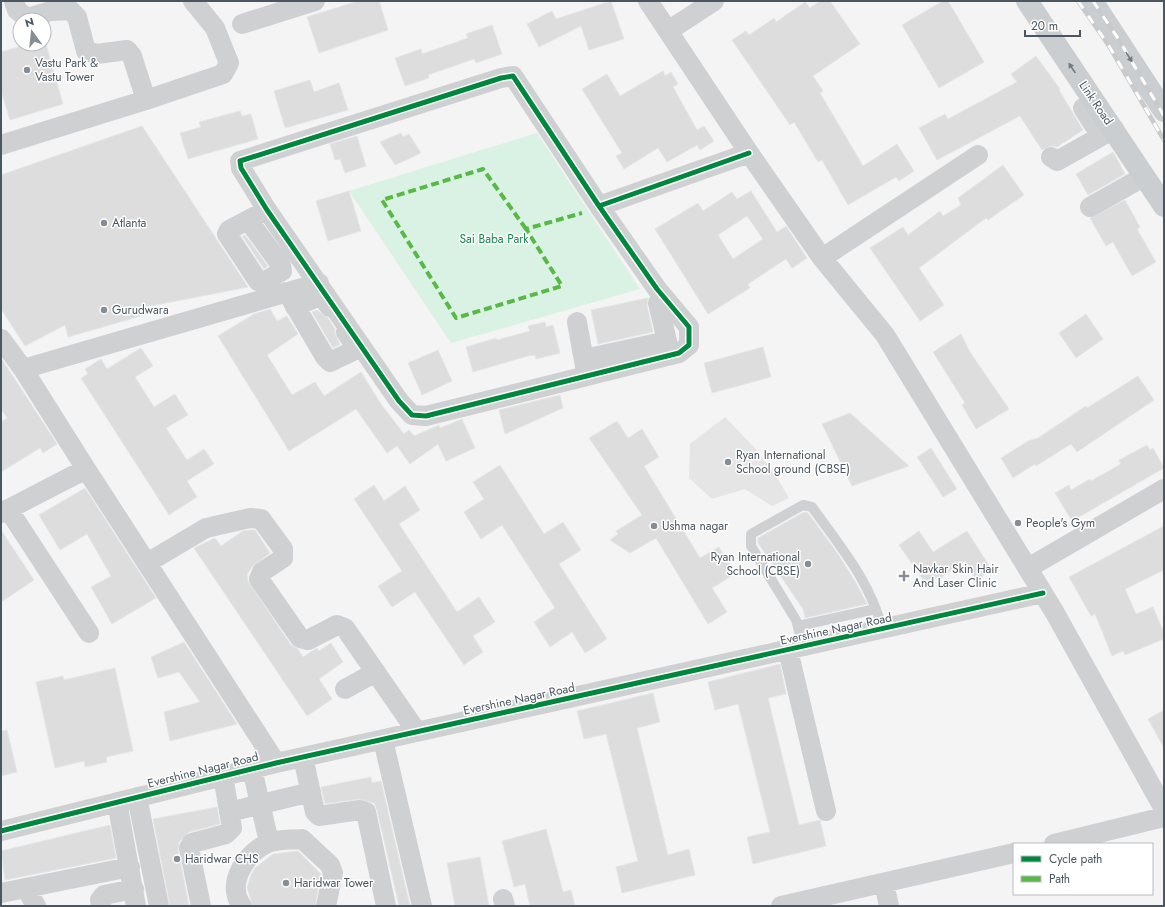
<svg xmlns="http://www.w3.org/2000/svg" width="1165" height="907" font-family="Jost,sans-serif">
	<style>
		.education { fill: #e6e5e6 }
		.green { fill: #d9f2e3 }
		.building { fill: #ddddde; stroke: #e5e6e7; fill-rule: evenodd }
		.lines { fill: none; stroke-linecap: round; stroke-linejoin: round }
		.lane { stroke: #ced0d2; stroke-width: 10 }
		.street { stroke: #ced0d2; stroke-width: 20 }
		.primary { stroke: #caced1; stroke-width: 22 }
		.rail-casing { stroke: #c9cacc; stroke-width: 4.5 }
		.rail { stroke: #fff; stroke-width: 3; stroke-dasharray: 9; stroke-linecap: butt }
		.quiet { stroke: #58b947; stroke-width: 4; stroke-dasharray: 8 4; stroke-linecap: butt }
		.cycleway-casing { stroke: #fff; stroke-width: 8 }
		.cycleway { stroke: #00873e; stroke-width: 5 }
		.oneway { fill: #707a83 }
		.poi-dot { fill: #868d94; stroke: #fff; stroke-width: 1.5 }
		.labels { text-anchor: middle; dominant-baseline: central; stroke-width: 3; stroke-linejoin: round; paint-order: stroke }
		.poi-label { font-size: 12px; fill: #4a5661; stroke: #fff; text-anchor: start }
		.street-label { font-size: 12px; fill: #4a5661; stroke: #fff }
		.park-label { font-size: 12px; fill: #17864f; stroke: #fff }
	</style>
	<rect width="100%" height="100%" fill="#f4f4f4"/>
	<path class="education" d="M725 417 755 448 776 476 789 498 772 506 745 489 712 499 689 478 690 444Z"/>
	<path class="green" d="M537 133 640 289 451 343 349 191Z"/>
	<path class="building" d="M358 1H379L388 30 319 53 307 17Z
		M611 1 624 39 589 50 581 26 539 47 527 24 552 11 556 19Z
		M820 1H830L860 44 813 76 823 91 820 93 863 166 897 144 914 171 899 181 896 177 848 205 822 160 818 162 794 122 790 125 732 40 746 31 749 35 774 18 776 22 805 2 810 8Z
		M943 1H948L984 62 939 88 902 25Z
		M492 25 502 54 476 63 474 59 428 75 429 78 405 86 395 58 421 49 422 54 468 38 466 34Z
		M28 44H46L63 104 10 120 1 91V52Z
		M1036 56 1060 89 1059 90 1083 130 1057 147 1051 146 1042 150 1020 116 937 160 919 128 945 114 948 119 1017 82 1011 74Z
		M663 71 665 76 671 72 678 84 673 87 697 130 704 126 714 141 700 150 697 145 667 162 658 148 624 169 616 156 622 153 582 89 607 74 620 96Z
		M310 80 314 92 339 83 348 110 285 128 274 91Z
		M240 111 242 116 251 114 258 139 188 159 180 133 201 127 199 122Z
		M142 126 248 287 146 307 148 314 68 337 65 325 25 346 1 309V175Z
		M401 133 403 137 409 134 421 153 395 165 380 142Z
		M357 136 366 166 345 173 340 159 335 160 330 144Z
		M1113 152 1125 174 1088 195 1076 174Z
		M1003 165 1024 195 988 220 986 218 919 268 944 305 920 321 870 248 903 227 908 235 940 211 943 216 961 205 958 198Z
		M349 191 361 231 328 241 316 201Z
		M751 191 777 232 786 226 807 258 792 268 786 259 748 284 750 288 708 314 655 229 698 203 703 211 732 192 737 199ZM747 216 763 239 733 259 718 235Z
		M1125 200 1140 227 1137 229 1156 262 1132 276 1113 242 1106 246 1090 218Z
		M245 235 268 266 264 269 242 236Z
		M648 298 647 306 653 332 598 344 591 310Z
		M270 309 277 321 287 316 298 334 267 355 292 395 315 382 324 396 361 372 381 404 404 434 409 430 414 436 439 425 440 428 462 419 475 448 446 461 438 444 410 464 397 446 387 453 356 409 289 451 218 336 254 314Z
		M317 310 328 318 335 329V333L340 344 333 348 312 312Z
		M1086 314 1103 339 1076 358 1059 333Z
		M545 322 546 327 553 325 560 353 536 359 535 355 528 356 473 372 466 347 496 338 497 340 530 331 528 326Z
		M961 334 970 352 1009 409 976 429 962 405 965 403 933 352Z
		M763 347 771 377 712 393 704 363Z
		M141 348 153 366 135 377 154 407 175 394 188 415 166 428 187 460 204 449 214 464 187 481 197 497 169 515 81 378 88 374 85 369 101 359 107 369Z
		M438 350 452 381 422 395 408 363Z
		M1 358 57 444 43 453 40 448 1 472V422L7 418 1 409Z
		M1138 376 1154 400 1077 452 1071 444 1036 466 1035 464 1013 478 1001 458 1028 441 1038 438 1086 406 1087 408Z
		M560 395 563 408 505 434 499 410Z
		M850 413 909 466 852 486 822 424Z
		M617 421 628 438 642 429 659 457 644 466 700 558 719 547 735 574 712 588 727 612 708 624 656 538 630 553 610 540 618 534 616 531 642 515 589 438Z
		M1147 445 1150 450 1153 448 1164 468 1072 521 1055 493 1069 485 1071 490 1090 479 1091 481 1121 464 1119 460Z
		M931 448 957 489 943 497 917 457Z
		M500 465 544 534 563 522 581 550 559 564 607 639 585 653 572 632 550 647 534 622 555 608 502 525 481 539 464 512 484 499 473 482Z
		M374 485 384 501 405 486 420 510 399 524 457 612 479 597 495 622 473 636 483 652 464 665 415 592 392 607 378 586 402 571 354 499Z
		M85 488 156 598 112 624 91 587 111 576 87 534 60 550 39 515Z
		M804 512 808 513 838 554 856 583 867 604 805 618 803 609 758 543V538Z
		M1164 526V570L1125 589 1136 614 1153 607 1164 633V639L1125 655 1123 651 1112 656 1095 614 1091 616 1069 577Z
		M1 530 34 580 1 602Z
		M251 530H255L270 553 252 567 247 574 248 581 291 645 298 649 303 657 317 648 319 651 331 643 343 662 319 679 332 699 307 716 194 548 215 538 221 546 243 531Z
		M919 531 933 552 967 531 992 570 976 580 964 561 939 579 937 577 926 584 899 545Z
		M184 642 237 724 170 741 164 712 200 702 179 672 158 678 151 657Z
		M780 664 786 694 768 698 799 825 820 820 826 846 753 864 747 837 770 832 738 704 715 710 708 682Z
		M115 668 133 751 106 757 107 762 85 767 84 761 55 768 36 682 63 676 64 680Z
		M653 693 660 722 637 728 668 855 689 849 695 875 622 893 616 867 638 861 606 734 584 739 577 711Z
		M1164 710V748L1148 719Z
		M7 730 17 772 1 776V731Z
		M371 777 372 783 381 781 410 906H399L377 810 374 803 359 799 325 804 321 787Z
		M217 807 220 824 189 832 179 842 178 850 189 906H170L153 819Z
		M110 825 116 858 5 880 1 851Z
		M546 829 563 892 571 890 575 906H530L525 884 514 887 502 841Z
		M298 851 321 874 315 906H253L247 888 251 875 255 868 273 854Z
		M480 857 489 906H455L447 863Z"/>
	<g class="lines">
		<path class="lane" d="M798 626 876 609
			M803 646 796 620 751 546V534L803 505 812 507C839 545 871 582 882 629"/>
		<path class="street" d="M14 1 17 10 27 18 51 11 70 10 77 17 86 51 97 54 127 50 132 56 146 100 223 74 229 63 215 28 193 1
			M648 1 749 153 822 258 885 335 1055 613 1164 809
			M242 24 315 1
			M668 31 714 1
			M1083 108 1101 136
			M1 145 146 100
			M1051 157 1057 161 1114 129
			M599 206 513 76 501 78 240 161 241 168 267 210 399 401 412 415 426 416 679 353 689 345V327L657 289 599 206 749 153
			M1090 207 1145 176
			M248 220 281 265 282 271 262 283 258 281 227 234 229 230 267 210
			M822 258 978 155
			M287 292 325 357 330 362 355 350 356 347 346 332
			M295 307 315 298 322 297 330 307
			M577 322 586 372
			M1 339 23 369 86 469 276 763
			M584 359 667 341 658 303
			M23 369 319 283
			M8 509 89 633
			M1 513 86 469
			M147 563 206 528 250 518 261 519 283 549V558L262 572 259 579 300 638 308 640 337 625 345 628 417 732
			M1028 568 1164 489
			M788 650 826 811
			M345 689 376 672
			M383 740 422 906
			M303 757 315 812 319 816 360 810 366 812 386 906
			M252 769 269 842
			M137 797 159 906
			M117 802 136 906
			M229 812 311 792
			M1 831 276 763 1043 593
			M1054 844 1164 817
			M884 883 889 906
			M26 888 36 906
			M1 893 130 867
			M503 899 505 906
			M101 906 100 900 104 895 134 889
			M201 906 189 848 192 843 226 834 232 828 223 776
			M242 906C225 884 246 853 268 843 277 839 292 840 302 839L330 865 333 873 326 906
			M781 906 1014 853"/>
		<path class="primary" d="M1027 1 1164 206
			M1092 1 1164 111"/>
		<defs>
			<path id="rail" d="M1078 1 1109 46 1164 140
				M1093 1 1119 40 1164 116"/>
		</defs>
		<use href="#rail" class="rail-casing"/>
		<use href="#rail" class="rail"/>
		<path class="quiet" d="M526 229 483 169 382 200 456 318 562 286 526 229 582 213"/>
		<defs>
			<path id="cycleway" d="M599 206 513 76 501 78 240 161 241 168 267 210 399 401 412 415 426 416 679 353 689 345V327L657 289 599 206 749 153
				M1 831 276 763 1043 593"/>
		</defs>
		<use href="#cycleway" class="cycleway-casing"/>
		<use href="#cycleway" class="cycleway"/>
	</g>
	<defs><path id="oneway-solid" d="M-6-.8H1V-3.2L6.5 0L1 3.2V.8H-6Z"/></defs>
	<g class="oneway">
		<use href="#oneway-solid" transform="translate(1129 57) rotate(57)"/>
		<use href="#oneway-solid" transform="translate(1072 68) rotate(-124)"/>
	</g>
	<g class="poi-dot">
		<circle cx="27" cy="70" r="4"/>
		<circle cx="104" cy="223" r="4"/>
		<circle cx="104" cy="310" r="4"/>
		<circle cx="728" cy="462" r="4"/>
		<circle cx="1018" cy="523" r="4"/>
		<circle cx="654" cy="526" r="4"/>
		<circle cx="808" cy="564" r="4"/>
		<path d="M902 570h4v4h4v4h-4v4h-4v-4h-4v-4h4z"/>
		<circle cx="177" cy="859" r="4"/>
		<circle cx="286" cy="883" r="4"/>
	</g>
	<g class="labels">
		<g class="poi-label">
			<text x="35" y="63">Vastu Park &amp;<tspan x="35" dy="14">Vastu Tower</tspan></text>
			<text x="112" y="223">Atlanta</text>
			<text x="112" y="310">Gurudwara</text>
			<text x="736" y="455">Ryan International<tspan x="736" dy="14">School ground (CBSE)</tspan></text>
			<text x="1026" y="523">People's Gym</text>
			<text x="662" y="526">Ushma nagar</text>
			<text x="800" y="557" text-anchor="end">Ryan International<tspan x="800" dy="14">School (CBSE)</tspan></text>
			<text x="913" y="569">Navkar Skin Hair<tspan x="913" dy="14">And Laser Clinic</tspan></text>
			<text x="185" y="859">Haridwar CHS</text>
			<text x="294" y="883">Haridwar Tower</text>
		</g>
		<g class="street-label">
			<text transform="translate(1096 103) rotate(56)">Link Road</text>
			<text transform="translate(836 629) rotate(-12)">Evershine Nagar Road</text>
			<text transform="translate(519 699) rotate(-12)">Evershine Nagar Road</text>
			<text transform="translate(203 770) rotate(-14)">Evershine Nagar Road</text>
		</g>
		<g class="park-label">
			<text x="494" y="239">Sai Baba Park</text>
		</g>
	</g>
	<rect width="1165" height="907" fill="none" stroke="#4a5661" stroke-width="4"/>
	<rect x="1013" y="843" width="140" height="52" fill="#ffffff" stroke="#b7bbc0"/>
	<rect x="1021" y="856" width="20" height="6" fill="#00873e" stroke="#b7bbc0"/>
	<text x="1049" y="863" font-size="12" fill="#4a5661">Cycle path</text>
	<rect x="1021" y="876" width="20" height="6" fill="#58b947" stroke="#b7bbc0"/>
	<text x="1049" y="883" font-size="12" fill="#4a5661">Path</text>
	<g transform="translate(32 32) rotate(345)"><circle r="19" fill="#ffffff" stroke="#b7bbc0"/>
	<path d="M0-3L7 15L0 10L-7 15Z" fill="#868d94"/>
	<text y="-6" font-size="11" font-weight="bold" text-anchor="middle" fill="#4a5661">N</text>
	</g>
	<path d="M1025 30v6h55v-6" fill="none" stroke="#4a5661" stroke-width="2"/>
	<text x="1031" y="30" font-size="12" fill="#4a5661" stroke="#ffffff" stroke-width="3" paint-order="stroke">20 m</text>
</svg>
